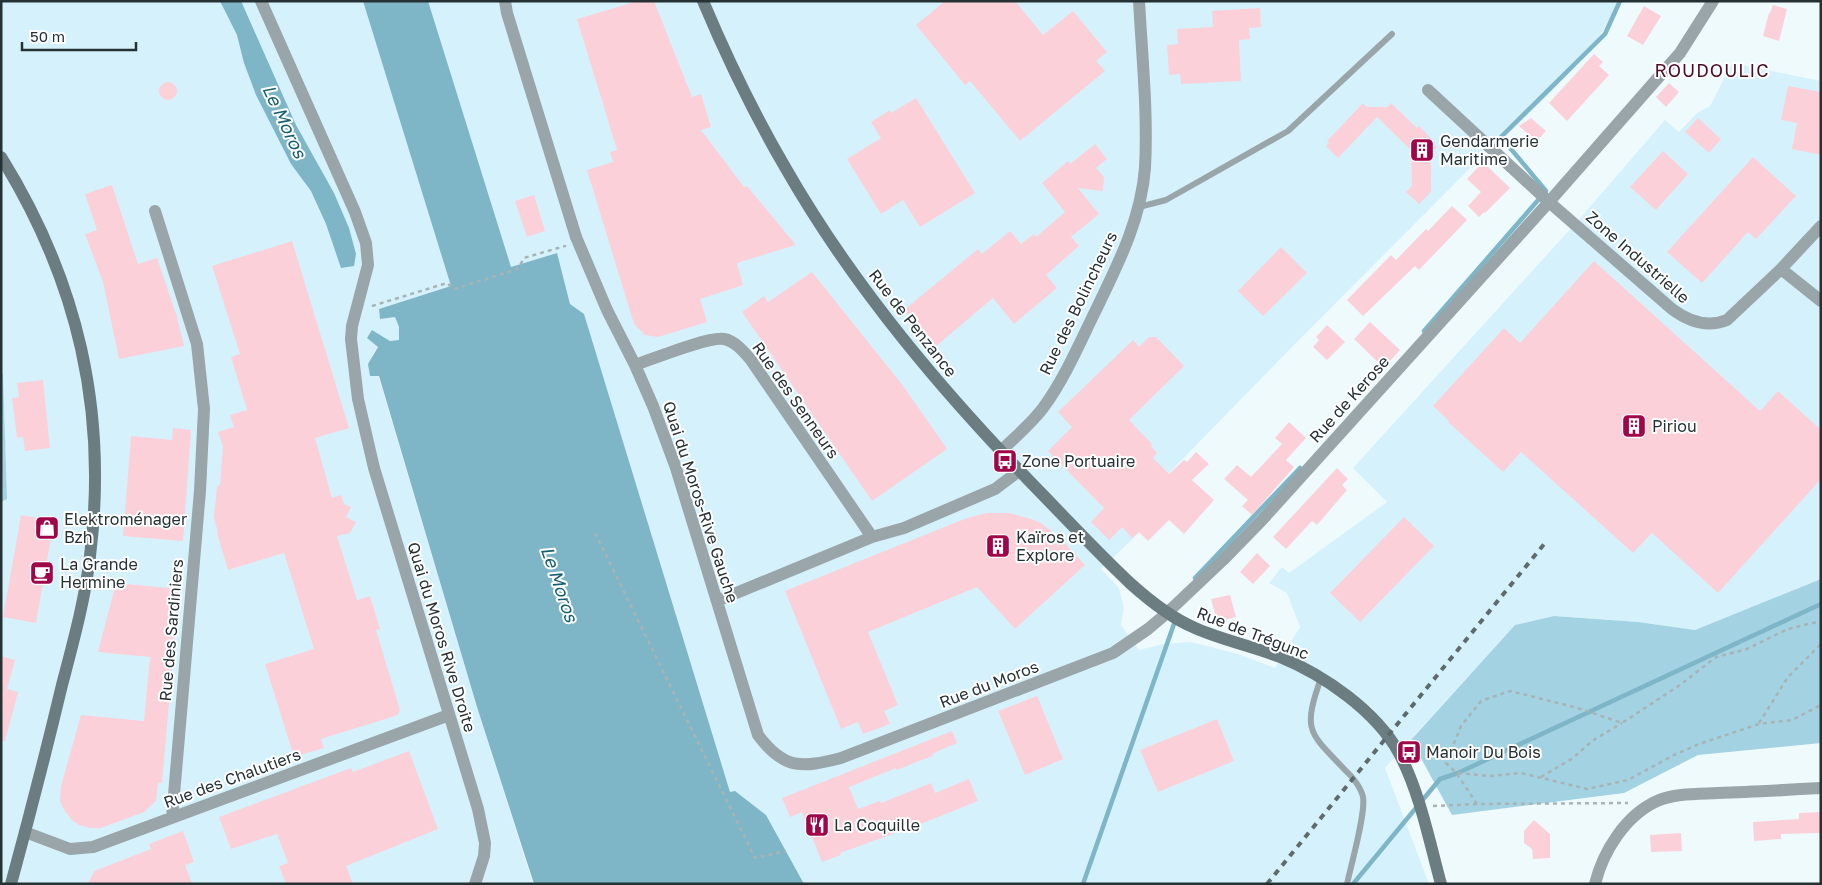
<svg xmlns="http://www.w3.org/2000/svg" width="1822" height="885" font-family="'Golos Text',sans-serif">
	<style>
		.built { fill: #d5f2fc }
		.green { fill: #a3d2e2 }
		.water { fill: #7eb5c7 }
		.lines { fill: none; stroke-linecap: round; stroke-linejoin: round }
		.stream { stroke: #7eb5c7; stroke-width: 4.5 }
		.building { fill: #fcd0d9 }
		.path { stroke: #a8b3b6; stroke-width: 2.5; stroke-dasharray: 4 4; stroke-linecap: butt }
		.service { stroke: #99a5a9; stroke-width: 6 }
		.minor { stroke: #99a5a9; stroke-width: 12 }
		.tertiary { stroke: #99a5a9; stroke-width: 12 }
		.secondary { stroke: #6c7d82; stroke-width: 12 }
		.rail { stroke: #5f6a6d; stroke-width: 4; stroke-dasharray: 6 6; stroke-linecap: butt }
		.labels { text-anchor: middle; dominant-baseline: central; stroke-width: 4; stroke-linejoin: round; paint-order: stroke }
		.poi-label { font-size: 16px; fill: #263134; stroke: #fff; text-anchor: start }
		.street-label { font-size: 16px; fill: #263134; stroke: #fff }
		.neighbourhood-label { font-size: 18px; letter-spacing: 1px; fill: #500c24; stroke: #fff }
		.water-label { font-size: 18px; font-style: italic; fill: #165f72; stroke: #fff }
	</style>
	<rect width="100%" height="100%" fill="#effafd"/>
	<path class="built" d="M1 1H1620L1593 48 1539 104 1515 123 1288 351 1168 474 1184 490 1101 569 1119 588 1124 608 1121 625 1139 650 1163 644 1191 642 1238 654 1275 668 1300 627 1287 593 1269 583 1282 567 1289 573 1387 502 1353 468 1575 224 1665 120 1679 132 1697 113 1710 106 1732 63 1821 81V579L1695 630 1638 622 1554 616 1515 625 1385 768 1429 884H804L766 815 730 792 584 315 570 304 556 253 379 309 380 319 395 317 399 327V340L390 341 372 330 378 346 372 355 370 376 378 375 477 707 533 884H1V502L7 499 3 374 1 373Z"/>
	<path class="green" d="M1 373 3 374 7 499 1 502Z
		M1821 579V743L1698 755 1624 793 1452 815 1411 740 1515 625 1554 616 1638 622 1695 630Z"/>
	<path class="water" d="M220 1H241L296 125 334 193 349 228 356 254 354 266 341 268 326 224 311 191 291 164 256 95 244 63 237 35Z
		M428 1 511 267 557 253 570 304 584 314 730 792 735 791 766 815 804 884H534L477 707 379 376H370L368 364 378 347 367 338 372 330 390 341 399 340V327L395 317 380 319 379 309 451 286 363 1Z"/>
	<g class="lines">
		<path class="stream" d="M1424 331 1546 191 1501 137 1605 34 1620 1
			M1195 578 1300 468
			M1083 884 1175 621
			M1353 884 1440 779 1458 773 1821 604"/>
	</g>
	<path class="building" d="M638 1H654L692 97 701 94 711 127 701 130 744 187 747 186 796 245 737 263 743 285 700 299 707 322 658 337 645 335 634 324 587 170 613 162 610 152 617 150 577 19Z
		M945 1H1015L1043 35 1073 11 1107 52 1096 61 1105 71 1020 141 970 81 965 85 916 25Z
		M1773 5 1787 9 1779 41 1763 36 1769 13H1770Z
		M1644 6 1661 16 1643 45 1627 36Z
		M1260 8 1261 27 1249 28 1250 39 1239 40 1241 81 1181 84 1180 74 1169 75 1167 45 1178 44 1177 29 1213 27 1212 11Z
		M1594 54 1603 62 1599 66 1609 75 1567 121 1549 103Z
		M159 91a9 9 0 1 1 18 0a9 9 0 1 1-18 0Z
		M1669 83 1679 92 1666 107 1656 97Z
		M1788 86 1821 92V155L1792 149 1797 123 1781 120Z
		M916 98 975 193 920 227 903 200 881 214 847 159 881 138 871 122 890 110 891 113Z
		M1363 103 1367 107H1387L1391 103 1417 128 1419 126 1432 139 1430 141 1437 147 1431 153V192L1419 204 1406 192 1412 186 1411 150 1377 117 1338 158 1326 146 1329 143 1327 141Z
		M1531 118 1546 131 1536 142 1519 126Z
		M1698 118 1721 139 1709 153 1685 132Z
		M1095 144 1107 159 1096 168 1104 177 1103 191 1078 188 1099 214 1071 237 1079 246 1046 275 1057 288 1014 324 993 298 935 347 904 310 978 249 982 254 1010 231 1021 244 1034 234 1036 237 1065 212 1042 183 1068 161 1070 164Z
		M1663 151 1688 174 1656 210 1630 187Z
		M1753 157 1796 196 1756 239 1748 232 1702 283 1667 252Z
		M1483 162 1510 188 1485 213 1484 212 1479 217 1468 206 1481 192 1467 179Z
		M112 185 138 264 157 258 177 317 184 346 119 359 103 282 85 234 97 230 85 194Z
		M534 195 545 231 527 237 515 201Z
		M1452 206 1467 220 1419 270 1415 266 1363 316 1347 300 1391 255 1396 260 1426 229 1428 231Z
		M292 241 349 428 315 438 332 498 341 495 344 504 351 507 346 517 356 522 350 533 337 536 357 600 370 596 380 629 376 630 400 710 398 715 321 739 324 748 294 757 265 664 314 649 284 553 228 570 217 533H218L214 517 217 486 220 485 223 446 218 432 234 427 230 415 247 410 231 357 240 354 212 266Z
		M1281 247 1307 273 1263 316 1238 291Z
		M1594 261 1760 411 1778 391 1821 430V479L1718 593 1652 533 1633 553 1521 452 1503 472 1448 422 1449 421 1433 406 1504 328 1520 343Z
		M812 272 904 387 947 449 872 501 742 312 764 296 768 302Z
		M1370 322 1400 350 1384 368 1354 339Z
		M1327 325 1345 342 1327 360 1313 347 1319 340 1316 337Z
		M1149 337H1156L1184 366 1129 420 1152 444 1151 446 1157 453 1153 458 1169 474 1184 460 1187 462 1196 452 1209 464 1192 480 1214 500 1184 534 1169 520 1148 541 1139 532 1132 538 1122 527 1109 540 1091 522 1104 508 1048 451 1072 427 1058 412 1133 340 1139 347Z
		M43 380 50 448 25 451 23 437 17 438 12 398 19 397 17 383Z
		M1289 422 1306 438 1286 460 1294 467 1252 515 1242 506 1248 500 1224 479 1237 465 1251 477 1282 444 1275 438Z
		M173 428 191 430 183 541 123 536 131 436 172 440Z
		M1337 468 1348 479 1342 485 1347 490 1317 525 1312 521 1286 549 1273 537Z
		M987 513H1009L1031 519 1041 523 1059 537 1085 565 1015 629 977 587 868 632 898 705 884 711 890 724 863 734 858 722 841 729 785 591 967 518Z
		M21 515 54 521 36 623 3 617Z
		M1404 517 1434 546 1360 622 1330 593Z
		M1257 553 1270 566 1253 584 1240 572Z
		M116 583 179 589 162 783H158L156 801 144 812 101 828H90L79 825 73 821 64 810 60 801 61 786 81 715 144 721 150 657 98 652Z
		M1230 595 1236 617 1217 622 1211 599Z
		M1 656 15 660 7 689 18 692 5 741H1Z
		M1037 696 1063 759 1025 775 998 711Z
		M1217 719 1234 761 1158 792 1140 750Z
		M952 731 957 743 932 754 933 756 919 761 897 770 896 768 849 787 858 809 880 801 881 803 931 783 935 793 969 779 978 801 923 823 840 853 841 855 822 862 802 812 790 817 782 798Z
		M409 751 438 829 346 866 353 884H286L279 866 288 863 277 834 231 849 219 817 351 768 353 772Z
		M1821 812V833L1781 834V839L1754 841 1753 822 1799 819V813Z
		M1534 820 1550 834V858L1533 859 1532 849 1524 843V831Z
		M183 831 194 862 185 865 192 884H88L94 871 151 849 149 844Z
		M1681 833 1682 851 1651 852 1650 835Z"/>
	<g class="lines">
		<path class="path" d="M454 289 515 270 519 267 524 258 565 246V245
			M372 306 447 283 454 289
			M595 533 755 858 786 851
			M1759 723 1788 677 1821 644
			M1458 773 1489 776 1521 773 1587 789 1628 780 1674 755 1699 744 1759 724 1792 720 1821 705
			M1541 777 1573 758 1592 741 1622 723
			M1477 804C1467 790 1459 774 1446 763L1461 726 1481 701 1510 691 1578 708 1622 723 1680 685 1716 657 1747 649 1788 629 1821 621
			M1433 806 1477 804 1628 803"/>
		<path class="service" d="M1139 207 1166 200 1288 131 1392 34
			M1321 678C1302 732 1309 732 1346 771 1353 777 1361 788 1363 797 1366 813 1351 865 1347 884"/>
		<path class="minor" d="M261 1 355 212 366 243 368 265 352 326 351 339 358 399 374 468 478 809 485 843 484 856 475 884
			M505 1 507 13 572 224
			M1428 90 1549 202 1672 309C1688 321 1707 328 1727 320L1781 269 1821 226
			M155 211 197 344 204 409 200 491 172 818
			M576 237 607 310 635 365 653 406 676 468 758 735C784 770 802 768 841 758L1113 653 1148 629 1167 613
			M1781 269 1821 301
			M635 365C653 359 709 336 724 339 735 341 744 352 751 360L872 537
			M1001 451C1015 437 1031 424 1043 408 1063 381 1078 347 1092 318 1115 270 1141 222 1145 168 1148 113 1142 56 1139 1
			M717 601 872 537 904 528 995 489 1019 471
			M25 832 70 849 93 847 449 715
			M1595 884C1603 851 1626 815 1657 801 1675 793 1699 794 1718 793 1752 792 1786 790 1821 788"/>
		<path class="tertiary" d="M572 224 576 237
			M1167 613 1223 560 1262 520 1549 202 1657 79 1680 53 1713 1"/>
		<path class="secondary" d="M703 1C727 58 754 114 785 167 854 288 946 396 1043 495 1072 525 1101 556 1131 584 1150 601 1171 618 1195 628 1222 640 1252 646 1280 657 1324 675 1376 711 1399 753 1420 793 1429 840 1441 884
			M1 157C78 281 108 411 90 556 85 600 73 643 62 685 46 752 29 818 11 884"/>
		<path class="rail" d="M1267 884 1545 543"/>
	</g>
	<defs>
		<symbol id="building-square" viewBox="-11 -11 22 22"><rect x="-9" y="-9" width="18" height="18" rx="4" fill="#a00549" stroke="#fff"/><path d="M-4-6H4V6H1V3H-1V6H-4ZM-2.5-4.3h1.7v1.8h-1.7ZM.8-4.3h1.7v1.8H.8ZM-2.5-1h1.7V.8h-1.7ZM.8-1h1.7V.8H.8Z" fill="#fff"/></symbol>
		<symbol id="bus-square" viewBox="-11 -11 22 22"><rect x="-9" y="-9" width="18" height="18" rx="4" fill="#a00549" stroke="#fff"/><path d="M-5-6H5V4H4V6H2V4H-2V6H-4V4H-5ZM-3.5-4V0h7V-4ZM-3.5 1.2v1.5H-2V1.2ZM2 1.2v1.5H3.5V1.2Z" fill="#fff"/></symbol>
		<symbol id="shop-square" viewBox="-11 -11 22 22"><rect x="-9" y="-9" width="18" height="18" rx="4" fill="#a00549" stroke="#fff"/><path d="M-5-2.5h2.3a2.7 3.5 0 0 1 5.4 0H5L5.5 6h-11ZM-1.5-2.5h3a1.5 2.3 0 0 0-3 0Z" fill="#fff"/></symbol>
		<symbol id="cafe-square" viewBox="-11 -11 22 22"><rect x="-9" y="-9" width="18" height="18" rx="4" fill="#a00549" stroke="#fff"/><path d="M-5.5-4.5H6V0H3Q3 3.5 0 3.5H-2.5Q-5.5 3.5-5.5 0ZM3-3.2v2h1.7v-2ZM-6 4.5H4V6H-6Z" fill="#fff"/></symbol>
		<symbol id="restaurant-square" viewBox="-11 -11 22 22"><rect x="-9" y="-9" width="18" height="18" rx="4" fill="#a00549" stroke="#fff"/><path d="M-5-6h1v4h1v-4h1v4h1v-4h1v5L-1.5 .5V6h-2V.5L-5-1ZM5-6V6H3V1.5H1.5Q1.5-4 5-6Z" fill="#fff"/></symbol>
	</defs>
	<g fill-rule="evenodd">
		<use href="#building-square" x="1408" y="136" width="28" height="28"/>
		<use href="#building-square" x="1620" y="412" width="28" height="28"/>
		<use href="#bus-square" x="991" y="447" width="28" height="28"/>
		<use href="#shop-square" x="33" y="514" width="28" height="28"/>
		<use href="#building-square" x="984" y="532" width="28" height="28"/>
		<use href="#cafe-square" x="28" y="559" width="28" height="28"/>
		<use href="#bus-square" x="1395" y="738" width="28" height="28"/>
		<use href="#restaurant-square" x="803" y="811" width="28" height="28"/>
	</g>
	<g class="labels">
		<g class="poi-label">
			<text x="1440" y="141">Gendarmerie<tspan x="1440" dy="18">Maritime</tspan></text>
			<text x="1652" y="426">Piriou</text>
			<text x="1022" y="461">Zone Portuaire</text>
			<text x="64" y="519">Elektroménager<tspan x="64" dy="18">Bzh</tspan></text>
			<text x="1016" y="537">Kaïros et<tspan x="1016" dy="18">Explore</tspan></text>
			<text x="60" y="564">La Grande<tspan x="60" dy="18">Hermine</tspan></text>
			<text x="1426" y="752">Manoir Du Bois</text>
			<text x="834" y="825">La Coquille</text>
		</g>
		<g class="street-label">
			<text transform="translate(1638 257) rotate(41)">Zone Industrielle</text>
			<text transform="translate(1078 303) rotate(-64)">Rue des Bolincheurs</text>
			<text transform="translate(913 323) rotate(52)">Rue de Penzance</text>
			<text transform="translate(1349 399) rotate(-48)">Rue de Kerose</text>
			<text transform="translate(796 400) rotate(55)">Rue des Senneurs</text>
			<text transform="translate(701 502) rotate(72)">Quai du Moros-Rive Gauche</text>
			<text transform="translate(171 630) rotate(-85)">Rue des Sardiniers</text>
			<text transform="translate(1253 633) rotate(21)">Rue de Trégunc</text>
			<text transform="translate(442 637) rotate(73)">Quai du Moros Rive Droite</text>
			<text transform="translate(989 684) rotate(-21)">Rue du Moros</text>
			<text transform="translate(232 778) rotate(-20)">Rue des Chalutiers</text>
		</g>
		<g class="neighbourhood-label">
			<text x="1712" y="70">ROUDOULIC</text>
		</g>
		<g class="water-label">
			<text transform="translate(285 121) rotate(65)">Le Moros</text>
			<text transform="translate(560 584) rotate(71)">Le Moros</text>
		</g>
	</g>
	<rect width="1822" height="885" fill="none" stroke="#263134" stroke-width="5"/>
	<path d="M22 42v8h114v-8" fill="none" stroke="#263134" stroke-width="2.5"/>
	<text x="30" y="42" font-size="15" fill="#263134" stroke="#ffffff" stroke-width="4" paint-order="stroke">50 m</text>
</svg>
